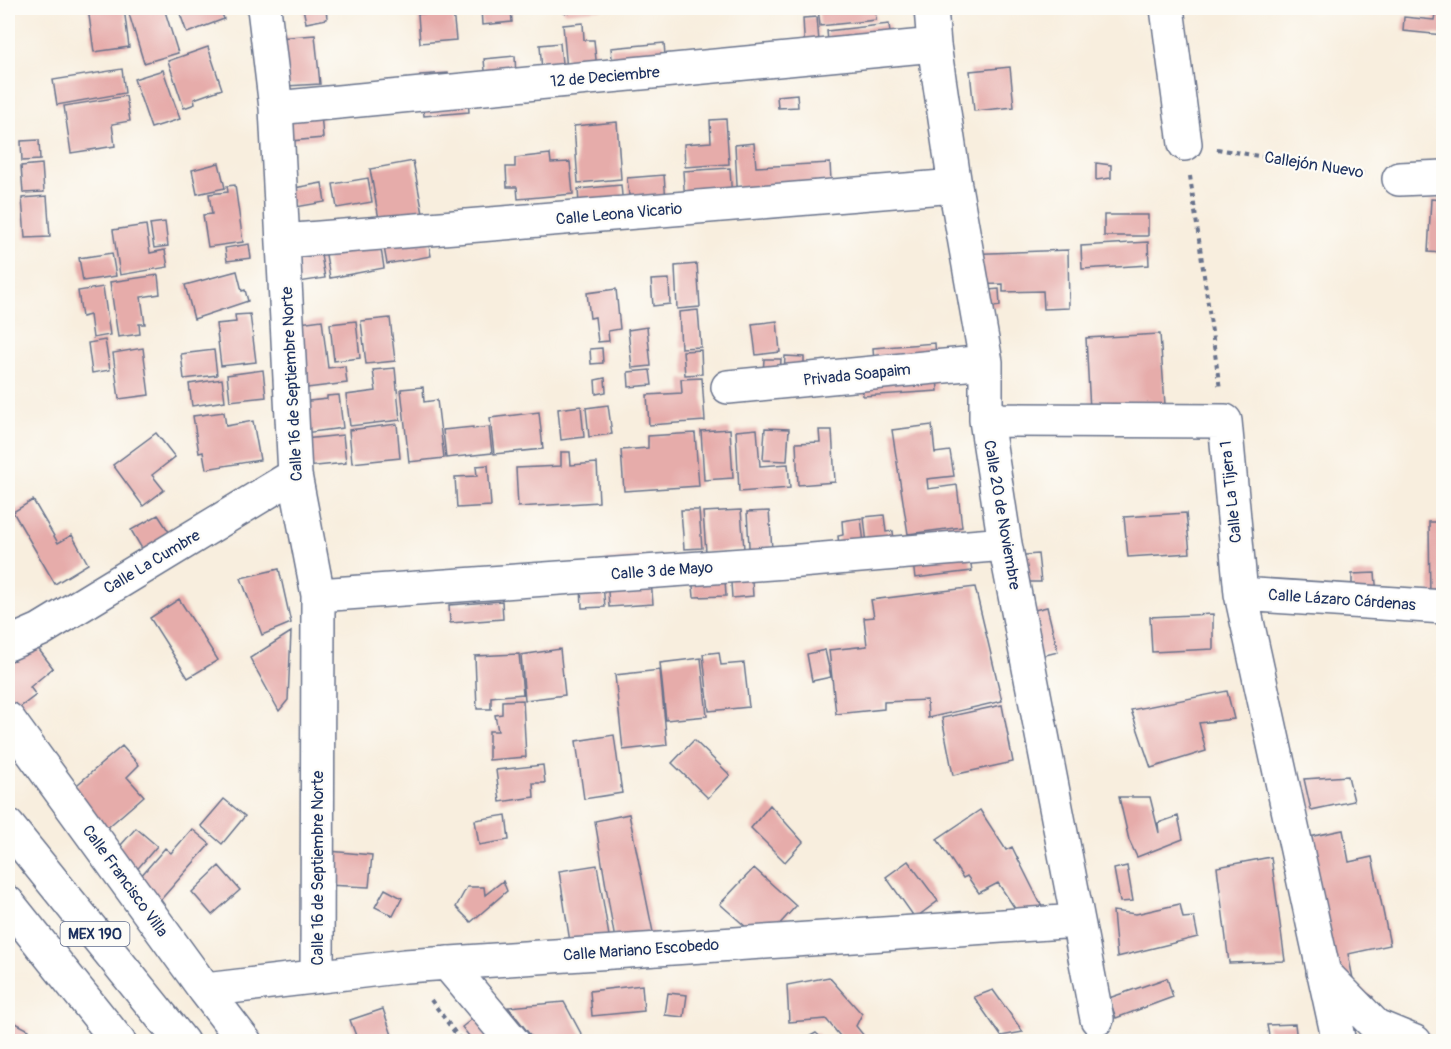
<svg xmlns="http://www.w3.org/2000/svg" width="1451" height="1049" font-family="Pangolin,sans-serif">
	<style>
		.building { fill: #e6acaa }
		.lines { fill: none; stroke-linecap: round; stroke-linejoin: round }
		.minor-casing { stroke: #68728b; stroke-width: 36 }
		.primary-casing { stroke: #68728b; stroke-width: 36 }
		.path { stroke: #68728b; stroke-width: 4; stroke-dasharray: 4.5 4.5; stroke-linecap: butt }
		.minor { stroke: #fff; stroke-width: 33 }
		.primary { stroke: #fff; stroke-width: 33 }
		.labels { text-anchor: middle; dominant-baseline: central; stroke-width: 4.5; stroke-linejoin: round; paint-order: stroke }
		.shield { fill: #fdfcf7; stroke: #5f6c8c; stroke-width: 1.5 }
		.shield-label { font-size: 15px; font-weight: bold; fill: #1b2f5e }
		.street-label { font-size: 16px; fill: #1b2f5e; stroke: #fdfcf7 }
	</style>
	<rect width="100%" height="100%" fill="#fdfcf7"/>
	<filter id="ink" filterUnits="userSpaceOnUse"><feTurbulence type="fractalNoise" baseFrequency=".0167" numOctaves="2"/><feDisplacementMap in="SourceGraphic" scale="12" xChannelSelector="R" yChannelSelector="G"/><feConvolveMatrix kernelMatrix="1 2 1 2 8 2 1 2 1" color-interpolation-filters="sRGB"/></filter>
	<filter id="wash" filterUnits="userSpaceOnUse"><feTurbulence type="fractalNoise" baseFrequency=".008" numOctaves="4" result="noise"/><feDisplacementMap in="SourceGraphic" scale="24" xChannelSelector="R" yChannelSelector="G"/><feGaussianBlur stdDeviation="1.35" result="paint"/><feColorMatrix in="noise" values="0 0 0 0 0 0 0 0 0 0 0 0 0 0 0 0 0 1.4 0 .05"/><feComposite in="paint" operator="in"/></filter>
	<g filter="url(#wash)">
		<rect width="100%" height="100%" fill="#f8eede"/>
		<g id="blocks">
			<path class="building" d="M88 8H124L129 47 94 52Z
				M148 8H164L178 53 144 63 129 14Z
				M178 8H220L224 19 187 33Z
				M303 8H326L327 19 306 23Z
				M481 8H511L512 22 482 25Z
				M563 8H601L602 9 564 13Z
				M818 8H875L876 20 820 26Z
				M1436 8H1443V35L1403 31 1404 17 1434 20Z
				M453 11 456 40 420 43 418 14Z
				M817 17 820 54 805 55 803 18Z
				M583 23 584 40H594L598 79 568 82 563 25Z
				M889 24 891 43 829 51 827 31Z
				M315 35 320 84 286 86 264 39Z
				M560 43 564 83 543 85 540 45Z
				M664 43 667 80 613 68 611 48Z
				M208 47 222 89 194 99 195 104 184 108 168 61Z
				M515 56 516 77 487 94 484 59Z
				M1010 67 1014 107 974 111 970 71Z
				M122 69 125 93 57 105 53 80Z
				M163 70 180 119 151 128 134 79Z
				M448 73 450 90 467 88 469 112 424 116 420 75Z
				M319 88 323 138 268 143Z
				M797 94 798 107 778 108 777 96Z
				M126 96 130 121 112 124 115 146 71 153 64 106Z
				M726 119 729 164 685 167 684 144 711 142 710 120Z
				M617 122 621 179 578 183 574 126Z
				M39 140 40 160 22 161 21 141Z
				M754 143 756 167 830 163 832 198 738 205 735 145Z
				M550 154 551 163 570 162 573 194 518 199 517 187H507L506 167H515V158Z
				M413 161 431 256 387 264 370 169Z
				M219 163 225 188 197 194 192 170Z
				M1096 163 1111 165V178L1096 180Z
				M42 164 44 192 23 193 21 166Z
				M730 168 732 201 685 204 683 171Z
				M664 175 666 201 630 204 627 178Z
				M368 178 372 202 337 208 333 184Z
				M322 183 325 202 296 207 278 191Z
				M235 185 243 242 208 247 203 215 212 214 209 194 228 192 227 186Z
				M621 185 624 216 580 220 578 189Z
				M47 196 50 237 25 238 22 198Z
				M1431 199 1443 200V253L1428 252Z
				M1104 215H1148V236H1104Z
				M165 222 168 246 154 248 150 224Z
				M377 223 384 268 330 278 322 232Z
				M146 225 150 253 165 250 168 267 120 275 113 230Z
				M317 232 325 278 293 283 289 258Z
				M1148 242 1149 265 1082 269 1081 246Z
				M249 244 251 258 227 261 225 248Z
				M1068 250 1069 308 1044 309 1043 291 1003 292V284L964 285 963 254Z
				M112 253 116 276 83 281 79 258Z
				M697 264 700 307 677 309 675 266Z
				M237 271 242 291 245 290 248 301 194 319 185 285Z
				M158 275 160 294 141 297 145 324H139L140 334 118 337 110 282Z
				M669 279 670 304 653 306 651 280Z
				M103 287 110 335 93 338 90 315 82 317 78 291Z
				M616 289 620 329 608 331 609 341 598 342 595 317 590 318 587 293Z
				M999 289 1000 306 968 310 966 292Z
				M698 310 701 347 681 348 679 312Z
				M250 314 256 362 221 366 216 324 236 322 235 315Z
				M390 318 395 361 366 364 361 321Z
				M322 320 328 368 345 366 347 383 299 389 292 324Z
				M356 321 360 358 334 361 330 324Z
				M777 321 780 352 756 355 752 324Z
				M647 327 651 366 632 368 628 330Z
				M1160 334 1165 405 1090 410 1086 338Z
				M105 340 110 370 92 373 88 343Z
				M935 343 938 391 863 396 862 378 875 377 873 348Z
				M143 348 149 395 119 399 113 353Z
				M602 348 603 363 591 364 590 349Z
				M214 350 217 375 184 379 181 354Z
				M701 350 702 374 685 375 683 351Z
				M785 356 804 357V375L783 390Z
				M764 359H781L780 374H763Z
				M395 368 400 420 350 426 346 395 376 391 373 370Z
				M263 370 266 397 230 401 227 375Z
				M650 370 652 385 629 387 628 372Z
				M605 378 606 392 596 394 595 380Z
				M702 378 705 421 649 425 647 395 682 393 681 379Z
				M222 379 225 401 192 406 189 384Z
				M423 387 424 402 437 400 444 458 409 462 401 389Z
				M339 395 343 428 304 433 300 402 327 399V396Z
				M608 405 612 434 589 437 586 408Z
				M581 406 584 437 561 440 558 409Z
				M224 412 226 426 253 421 260 460 206 469 203 452 199 453 193 416Z
				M539 412 543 449 494 454 490 418Z
				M397 424 400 458 352 463 349 430Z
				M932 425 935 453 950 451 954 476 927 479 928 489 957 485 962 527 908 534 892 430Z
				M473 427V429L489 427 492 453 446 458 443 430Z
				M765 428 789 429 787 461 763 460Z
				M730 429 733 478 704 480 701 431Z
				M757 429 760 466 788 464 790 488 739 492 736 431Z
				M819 430H832L835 482 798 485 796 443 820 442Z
				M156 433 175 457 152 475 164 490 143 506 113 465Z
				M695 433 699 486 624 491 621 450 648 448V436Z
				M343 435 346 463 306 467 304 439Z
				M561 452H570L571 465 597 463 599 502 518 507 516 468 561 466Z
				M488 465 491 506 457 508 455 477 477 476 476 466Z
				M33 500 58 543 72 535 88 564 55 584 13 512Z
				M681 510H699L702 548 684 549Z
				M741 510 744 549 706 552 703 512Z
				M769 511 773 561 750 563 747 512Z
				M1186 513 1190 553 1128 557 1124 517Z
				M158 515 175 541 148 559 131 530Z
				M884 515 886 532 893 531 894 542 867 545 864 517Z
				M861 518 867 569 842 572 838 536 843 535 842 521Z
				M1429 522H1443V601H1430Z
				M966 532 972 571 915 578 910 540Z
				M1038 554 1041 582H1002L998 557Z
				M649 556 653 604 609 607 606 559Z
				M724 563 726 596 694 597 692 575Z
				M751 566 753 596 732 598 730 568Z
				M279 569 291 623 262 635 241 578Z
				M1375 573 1377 595 1352 596V574Z
				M603 585 605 607 582 608 581 586Z
				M975 587 1002 701 928 718 927 700 884 702V709L836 714 829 650 867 646 864 618 874 617 871 600Z
				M179 599 218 660 188 678 150 618Z
				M502 601 503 619 450 623 449 605Z
				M1047 607 1058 652 1029 659 1018 614Z
				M1213 614V649L1152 652 1150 617Z
				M291 632 288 700 279 711 250 658Z
				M30 638 53 668 30 687 36 695 15 711 8 702V656Z
				M560 649 565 695 525 700 521 655Z
				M825 650 831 677 812 681 807 654Z
				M719 652 721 665 744 663 749 707 709 711 703 654Z
				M519 654 523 694 491 697V709H477L475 656Z
				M701 658 707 716 666 720 660 663Z
				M660 670 667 745 623 750 615 675Z
				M1227 691 1234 719 1199 723 1206 751 1151 768 1131 710Z
				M523 700 526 757 489 760V731H498L495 715 502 714V701Z
				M1002 705 1013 762 953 775 942 718Z
				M614 735 622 793 584 799 576 741Z
				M694 740 730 775 708 798 672 763Z
				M122 746 139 765 127 777 144 796 99 835 64 796Z
				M543 765 545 783H533L534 797 500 802 496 770Z
				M1348 776 1354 801 1311 810 1304 779Z
				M1119 797H1150L1159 833 1158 823 1178 816 1183 839 1137 857 1129 840Z
				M224 799 245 816 222 844 201 826Z
				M770 805 803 842 785 862 751 828Z
				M980 810 1006 850 1012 847 1043 909 1024 922 998 883 979 893 967 876 963 878 937 839Z
				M629 814 655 942 616 946 595 821Z
				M506 815 509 840 479 845 475 820Z
				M136 828 157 846 134 873 113 854Z
				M192 829 210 844 157 904 134 884 165 848 171 853Z
				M1343 830 1349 862 1372 857 1390 945 1348 954 1354 984 1373 997 1335 1017 1299 839Z
				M329 851 372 855 369 887 326 885Z
				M1271 857 1285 961 1229 963 1217 867Z
				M908 861 938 901 915 918 886 877Z
				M597 865 611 948 572 955 559 871Z
				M219 866 240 890 212 915 192 892Z
				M1127 866 1133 901 1120 902 1114 869Z
				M754 868 796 906 763 942 720 904Z
				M503 881 507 891 471 922 456 907 467 887H484L485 895Z
				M385 889 402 898 393 916 375 907Z
				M1180 904 1183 918 1194 917 1198 937 1117 957 1113 911 1136 914Z
				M829 977 862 1014 856 1026 868 1041H844L826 1019 789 1022 787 985Z
				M1167 978 1173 997 1116 1018 1109 998Z
				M642 985 644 1011 592 1016 590 991Z
				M993 990 1023 1032 1001 1036 974 997Z
				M668 993 687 995 684 1017 665 1015Z
				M496 1000 530 1041H473L462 1027Z
				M564 1002 584 1039 581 1041H535L508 1007Z
				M383 1009 394 1041H358L350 1020Z
				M8 1019 29 1030 23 1041H8Z
				M1295 1024 1297 1041H1270L1267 1025Z
				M816 1033 825 1041H801Z"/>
		</g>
	</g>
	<g filter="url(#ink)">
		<use href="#blocks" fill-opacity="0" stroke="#68728b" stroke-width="1.5"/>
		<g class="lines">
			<defs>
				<path id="minor" d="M264 8 276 108 295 475 318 595 317 976
					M931 8 934 45 955 186 986 362V420L1005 544 1097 1019
					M1167 8 1185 144
					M276 108 934 45
					M1399 179 1444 177
					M283 241 955 186
					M728 387 986 362
					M986 420 1225 421 1241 594 1339 1042
					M1241 594 1444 607
					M318 595 800 561 1005 544
					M8 644 40 630 295 475
					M8 719 205 990 245 1042
					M447 963 513 1042
					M1323 972 1376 1026 1415 1042
					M205 990 405 966 1078 921"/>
				<path id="primary" d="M8 826 182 1042
					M8 903 119 1042"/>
			</defs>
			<use href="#minor" class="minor-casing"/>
			<use href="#primary" class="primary-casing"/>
			<path class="path" d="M1217 149 1366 174
				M1190 176 1220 389
				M431 1000 462 1042"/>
			<use href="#minor" class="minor"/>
			<use href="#primary" class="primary"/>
		</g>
	</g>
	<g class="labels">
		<rect class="shield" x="60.5" y="922" width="69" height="24" rx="4.5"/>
		<g class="shield-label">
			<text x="95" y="934">MEX 190</text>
		</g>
		<g class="street-label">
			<text transform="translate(605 77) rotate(-5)">12 de Deciembre</text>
			<text transform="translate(1314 165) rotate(9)">Callejón Nuevo</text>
			<text transform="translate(619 214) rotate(-5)">Calle Leona Vicario</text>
			<text transform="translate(857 375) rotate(-6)">Privada Soapaim</text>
			<text transform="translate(292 384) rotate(-93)">Calle 16 de Septiembre Norte</text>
			<text transform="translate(1231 492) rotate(-96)">Calle La Tijera 1</text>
			<text transform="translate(1002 515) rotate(80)">Calle 20 de Noviembre</text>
			<text transform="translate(152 562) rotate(-31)">Calle La Cumbre</text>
			<text transform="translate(662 571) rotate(-4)">Calle 3 de Mayo</text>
			<text transform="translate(1342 600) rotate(4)">Calle Lázaro Cárdenas</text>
			<text transform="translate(318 868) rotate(-90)">Calle 16 de Septiembre Norte</text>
			<text transform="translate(125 881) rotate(54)">Calle Francisco Villa</text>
			<text transform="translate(641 950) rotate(-4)">Calle Mariano Escobedo</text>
		</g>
	</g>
	<rect width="1451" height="1049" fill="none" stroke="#fdfcf7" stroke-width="30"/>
</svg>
